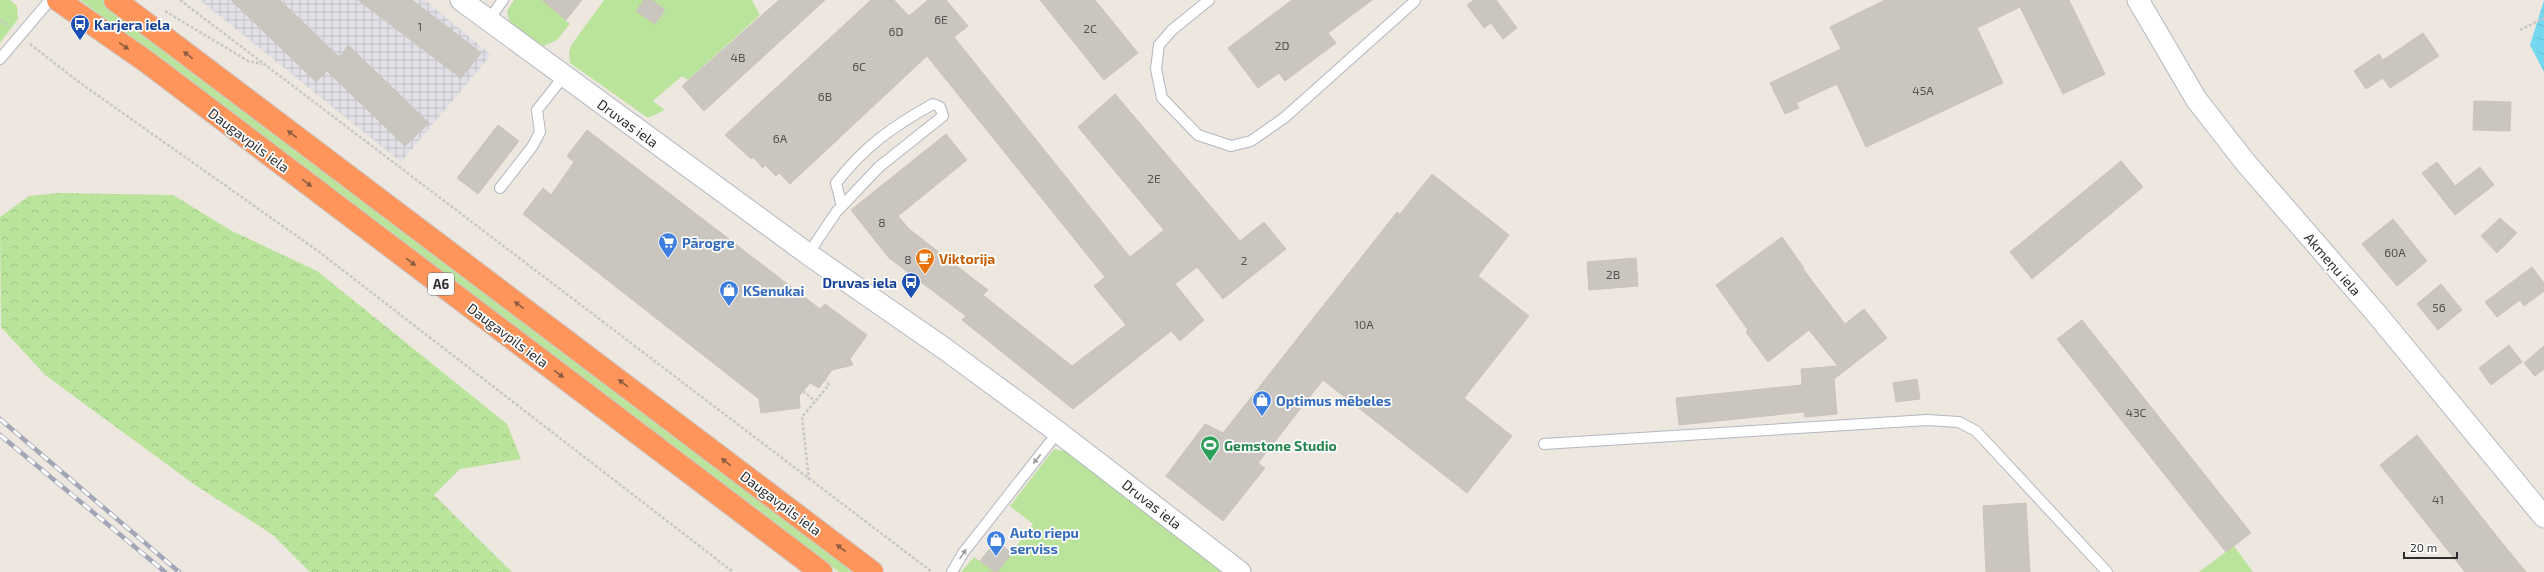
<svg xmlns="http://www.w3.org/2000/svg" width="2544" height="572" font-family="'Exo 2',sans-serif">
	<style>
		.industrial { fill: url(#industrial-grid) }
		.grass { fill: #bae49c }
		.forest { fill: url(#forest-crowns) }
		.water { fill: url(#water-ripples) }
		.building { fill: #cac5be; stroke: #cac3b9 }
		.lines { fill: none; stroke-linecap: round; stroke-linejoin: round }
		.lane-casing { stroke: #b3b7c0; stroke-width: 12 }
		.street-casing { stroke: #b3b7c0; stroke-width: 23 }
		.highway-casing { stroke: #c8c8c8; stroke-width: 24 }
		.path { stroke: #c8c8c8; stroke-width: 2.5; stroke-dasharray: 3 2; stroke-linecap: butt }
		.lane { stroke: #fff; stroke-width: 10 }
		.street { stroke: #fff; stroke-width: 21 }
		.highway { stroke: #ff955a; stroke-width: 22 }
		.rail-casing { stroke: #a2a6b7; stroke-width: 4.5 }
		.rail { stroke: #fff; stroke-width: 3; stroke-dasharray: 9; stroke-linecap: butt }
		.oneway { fill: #8c5c41 }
		.oneway2 { fill: #a0a0a0 }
		.labels { text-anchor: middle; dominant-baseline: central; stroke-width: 3.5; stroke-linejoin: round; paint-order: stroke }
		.number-label { font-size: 12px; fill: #545351 }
		.shield { fill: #fff; stroke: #6c6c6c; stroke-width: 1 }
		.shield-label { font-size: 13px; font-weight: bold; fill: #2d2d2d }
		.transit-label { font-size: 14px; font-weight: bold; fill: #164399; stroke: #fff; text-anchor: start }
		.street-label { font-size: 14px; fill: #2d2d2d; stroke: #fff }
		.shop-label { font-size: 14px; font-weight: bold; fill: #366cbe; stroke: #fff; text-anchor: start }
		.food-label { font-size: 14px; font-weight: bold; fill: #c56008; stroke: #fff; text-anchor: start }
		.leisure-label { font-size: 14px; font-weight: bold; fill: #27864d; stroke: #fff; text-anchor: start }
	</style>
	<defs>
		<pattern id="industrial-grid" width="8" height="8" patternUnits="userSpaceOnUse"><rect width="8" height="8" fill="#e1e0e7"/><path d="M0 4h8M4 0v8" fill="none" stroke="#c1c0c6"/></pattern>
		<pattern id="forest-crowns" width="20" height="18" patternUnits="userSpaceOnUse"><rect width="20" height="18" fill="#bae49c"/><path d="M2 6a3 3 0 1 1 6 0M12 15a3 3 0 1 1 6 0" fill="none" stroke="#a0c487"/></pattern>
		<pattern id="water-ripples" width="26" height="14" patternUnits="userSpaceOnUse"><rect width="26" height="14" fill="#73d8f0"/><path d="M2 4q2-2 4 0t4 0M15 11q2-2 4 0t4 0" fill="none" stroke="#64bace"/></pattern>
	</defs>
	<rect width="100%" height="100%" fill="#eee7e0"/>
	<path class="industrial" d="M200 0H425L491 55 401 162Z"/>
	<path class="grass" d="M0 0H10L17 6 18 19 0 43Z
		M80 0H103L853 572H839Z
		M514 0H542L570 24 557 40 544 46 539 44 510 24 507 11Z
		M604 0H752L760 15 688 80 682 76 653 101 665 110 648 118 570 63 569 52 572 44Z
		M1054 449 1066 451 1222 572H997L1033 524 1010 506Z
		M2234 546 2253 572H2199Z
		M974 557 995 572H961Z"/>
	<path class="forest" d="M58 193 173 195 232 231 317 271 507 424 521 459 460 469 434 495 512 572H310L273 535 195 485 45 375 1 327 0 217 29 196Z"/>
	<path class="water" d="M2544 0V72L2530 45Z"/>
	<path class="building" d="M231 0H280L340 58 348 45 429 123 405 146 327 71 316 82Z
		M358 0H412L481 53 461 78Z
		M542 0H582L566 20Z
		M644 0H652L665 10 655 24 636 11Z
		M779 0H825L704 111 682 86Z
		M871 0H894L909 16 928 0H946L968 26 954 37 1130 257 1164 230 1078 127 1115 94 1240 241 1264 222 1286 249 1223 299 1197 267 1175 284 1204 320 1180 341 1171 331 1073 409 962 320 966 316 889 258 851 210 946 134 967 160 898 216 909 229 988 290 983 295 1072 366 1126 325 1094 286 1105 277 927 56 790 184 779 173 776 176 765 165 763 168 753 157 751 159 725 135Z
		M1040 0H1095L1138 53 1104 80Z
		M1292 0H1372L1328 33 1336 43 1285 81 1279 73 1258 88 1228 48Z
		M1474 0H1496L1517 28 1503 39 1491 23 1484 28 1467 5Z
		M1885 0H2069L2105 74 2063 94 2020 7 1977 28 2003 83 1866 147 1837 84 1796 103 1799 108 1785 114 1770 83 1841 49 1830 27Z
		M2423 33 2439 56 2390 88 2383 78 2366 89 2354 71 2379 54 2383 60Z
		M2474 101 2511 102 2510 131 2473 130Z
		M498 125 519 141 478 194 457 178Z
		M587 130 820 309 825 304 867 335 850 359 853 365 832 370 819 388 810 383 799 396 800 408 761 413 759 399 523 214 543 188 551 195 574 162 567 156Z
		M2121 161 2143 187 2032 279 2010 252Z
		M2437 162 2455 186 2480 167 2494 185 2455 215 2422 173Z
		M1432 174 1509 235 1478 276 1529 316 1464 398 1512 436 1467 493 1323 380 1258 463 1265 468 1223 521 1166 476 1205 424 1223 433 1397 212 1400 214Z
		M2500 218 2517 233 2497 253 2481 236Z
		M2393 219 2427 261 2397 286 2362 244Z
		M1782 237 1804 268 1803 269 1845 324 1864 309 1887 338 1834 379 1837 414 1805 417 1804 412 1679 425 1676 398 1802 385 1801 369 1838 366 1809 330 1768 362 1746 332 1748 330 1716 285Z
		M1636 258 1638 286 1589 290 1587 262Z
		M2532 267 2544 283V291L2524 306 2520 300 2497 317 2485 302Z
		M2441 284 2462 310 2438 330 2417 304Z
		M2082 320 2251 533 2226 552 2057 339Z
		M2509 345 2522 362 2491 385 2479 368Z
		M2544 346V369L2535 376 2524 363Z
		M1917 379 1920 399 1896 402 1893 383Z
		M2417 435 2495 534 2526 572H2465L2380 465Z
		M2026 503 2030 572H1986L1983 506Z
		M996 541 1012 553 997 572H995L980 561Z"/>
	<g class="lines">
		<defs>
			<path id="lane" d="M1209 0 1172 30 1159 45 1156 69 1162 98 1198 135 1231 146 1251 141 1284 118 1415 1
				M489 20 503 0
				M0 59 50 0
				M500 188 532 147 540 132 537 110 564 76
				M808 254 837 211 842 206 879 167 943 116 940 107 933 104C893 126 864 147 836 183L842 206
				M1544 444 1927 420 1959 422 1976 431 2107 572
				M952 572 963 553 1058 432"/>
			<path id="street" d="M461 0 808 254 945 349 1058 432 1240 572
				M2138 0 2196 99 2245 162 2375 312 2544 517"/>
			<path id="highway" d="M58 0 147 62 821 572
				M115 0 872 572"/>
		</defs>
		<use href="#lane" class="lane-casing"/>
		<use href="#street" class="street-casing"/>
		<use href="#highway" class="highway-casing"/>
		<path class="path" d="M180 0 932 572
			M165 11 248 61 262 64
			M0 20 9 27
			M2520 30 2544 18
			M30 44 83 85 318 251 733 572
			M803 391 815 401
			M809 480 802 417 829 385 825 380"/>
		<use href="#lane" class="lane"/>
		<use href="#street" class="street"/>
		<use href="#highway" class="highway"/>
		<defs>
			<path id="rail" d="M0 419 179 572
				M0 435 165 572"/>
		</defs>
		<use href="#rail" class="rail-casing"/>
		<use href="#rail" class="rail"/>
	</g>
	<defs><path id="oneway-solid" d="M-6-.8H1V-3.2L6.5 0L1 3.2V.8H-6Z"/></defs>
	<g class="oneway">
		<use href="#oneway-solid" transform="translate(124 46) rotate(35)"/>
		<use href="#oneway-solid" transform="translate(188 55) rotate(-143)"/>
		<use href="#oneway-solid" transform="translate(292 134) rotate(-143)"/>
		<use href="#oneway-solid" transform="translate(307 183) rotate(37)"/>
		<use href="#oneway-solid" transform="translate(411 262) rotate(37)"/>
		<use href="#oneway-solid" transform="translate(519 305) rotate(-143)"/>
		<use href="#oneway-solid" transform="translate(559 374) rotate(37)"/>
		<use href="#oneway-solid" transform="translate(623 383) rotate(-143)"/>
		<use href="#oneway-solid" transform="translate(726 462) rotate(-143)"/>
		<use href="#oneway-solid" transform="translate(841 548) rotate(-143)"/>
	</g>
	<g class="oneway2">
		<use href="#oneway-solid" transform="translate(1037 459) rotate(128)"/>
		<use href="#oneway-solid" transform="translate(963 554) rotate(-56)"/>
	</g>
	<defs>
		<symbol id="bus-pin" viewBox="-11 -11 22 30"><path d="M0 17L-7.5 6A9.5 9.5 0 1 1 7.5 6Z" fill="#1a4fb4" stroke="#fff"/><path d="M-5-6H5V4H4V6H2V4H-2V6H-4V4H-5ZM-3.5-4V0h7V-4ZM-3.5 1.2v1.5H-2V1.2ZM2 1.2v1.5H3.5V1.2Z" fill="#fff"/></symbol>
		<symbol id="supermarket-pin" viewBox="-11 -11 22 30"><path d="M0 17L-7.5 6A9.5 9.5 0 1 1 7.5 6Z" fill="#3f7fe0" stroke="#fff"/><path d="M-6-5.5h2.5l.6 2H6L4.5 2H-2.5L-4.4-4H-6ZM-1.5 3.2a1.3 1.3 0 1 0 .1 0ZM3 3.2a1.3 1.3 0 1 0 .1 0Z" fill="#fff"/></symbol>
		<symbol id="cafe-pin" viewBox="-11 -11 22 30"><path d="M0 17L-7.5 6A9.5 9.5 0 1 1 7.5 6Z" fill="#e8710a" stroke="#fff"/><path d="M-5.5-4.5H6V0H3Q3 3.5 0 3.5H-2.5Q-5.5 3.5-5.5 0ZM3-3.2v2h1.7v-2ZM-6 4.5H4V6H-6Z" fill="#fff"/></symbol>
		<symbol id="shop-pin" viewBox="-11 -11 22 30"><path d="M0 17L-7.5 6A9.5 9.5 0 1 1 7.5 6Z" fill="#3f7fe0" stroke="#fff"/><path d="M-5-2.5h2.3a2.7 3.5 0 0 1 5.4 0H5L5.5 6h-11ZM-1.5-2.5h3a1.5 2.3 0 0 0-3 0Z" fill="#fff"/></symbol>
		<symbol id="stadium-pin" viewBox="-11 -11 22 30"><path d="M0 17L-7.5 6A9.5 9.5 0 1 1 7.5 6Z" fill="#2e9e5b" stroke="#fff"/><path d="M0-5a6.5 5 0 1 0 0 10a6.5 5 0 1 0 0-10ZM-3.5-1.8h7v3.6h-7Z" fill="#fff"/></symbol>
	</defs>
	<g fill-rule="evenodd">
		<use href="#bus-pin" x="69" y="13" width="22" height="30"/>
		<use href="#supermarket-pin" x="657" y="231" width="22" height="30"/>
		<use href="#cafe-pin" x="914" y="247" width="22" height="30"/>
		<use href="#bus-pin" x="900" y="271" width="22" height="30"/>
		<use href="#shop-pin" x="718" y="279" width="22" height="30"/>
		<use href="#shop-pin" x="1251" y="389" width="22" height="30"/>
		<use href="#stadium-pin" x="1199" y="434" width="22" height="30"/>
		<use href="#shop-pin" x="985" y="529" width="22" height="30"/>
	</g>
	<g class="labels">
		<g class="number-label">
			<text x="941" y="19">6E</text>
			<text x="420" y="26">1</text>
			<text x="1090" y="28">2C</text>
			<text x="896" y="31">6D</text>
			<text x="1282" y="45">2D</text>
			<text x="738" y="57">4B</text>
			<text x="859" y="66">6C</text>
			<text x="1923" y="90">45A</text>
			<text x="825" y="96">6B</text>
			<text x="780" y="138">6A</text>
			<text x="1154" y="178">2E</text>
			<text x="882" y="222">8</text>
			<text x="2395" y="252">60A</text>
			<text x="908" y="259">8</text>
			<text x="1244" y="260">2</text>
			<text x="1613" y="274">2B</text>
			<text x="2439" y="307">56</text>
			<text x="1364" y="324">10A</text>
			<text x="2136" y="412">43C</text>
			<text x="2438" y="499">41</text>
		</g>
		<rect class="shield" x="428" y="273" width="26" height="22" rx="3"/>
		<g class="shield-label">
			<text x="441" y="284">A6</text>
		</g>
		<g class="transit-label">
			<text x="94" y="24">Karjera iela</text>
			<text x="897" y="282" text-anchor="end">Druvas iela</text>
		</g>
		<g class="street-label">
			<text transform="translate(628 123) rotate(36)">Druvas iela</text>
			<text transform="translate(249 140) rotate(37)">Daugavpils iela</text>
			<text transform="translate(2333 264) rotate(49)">Akmeņu iela</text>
			<text transform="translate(508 335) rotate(37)">Daugavpils iela</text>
			<text transform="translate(781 503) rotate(37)">Daugavpils iela</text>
			<text transform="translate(1152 504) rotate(38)">Druvas iela</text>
		</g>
		<g class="shop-label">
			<text x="682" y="242">Pārogre</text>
			<text x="743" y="290">KSenukai</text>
			<text x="1276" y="400">Optimus mēbeles</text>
			<text x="1010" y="532">Auto riepu<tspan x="1010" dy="16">serviss</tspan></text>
		</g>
		<g class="food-label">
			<text x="939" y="258">Viktorija</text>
		</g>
		<g class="leisure-label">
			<text x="1224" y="445">Gemstone Studio</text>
		</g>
	</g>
	<path d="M2404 552v6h53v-6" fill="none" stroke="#2d2d2d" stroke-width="2"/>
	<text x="2410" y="552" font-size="12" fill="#2d2d2d" stroke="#ffffff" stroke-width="3" paint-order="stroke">20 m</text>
</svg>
